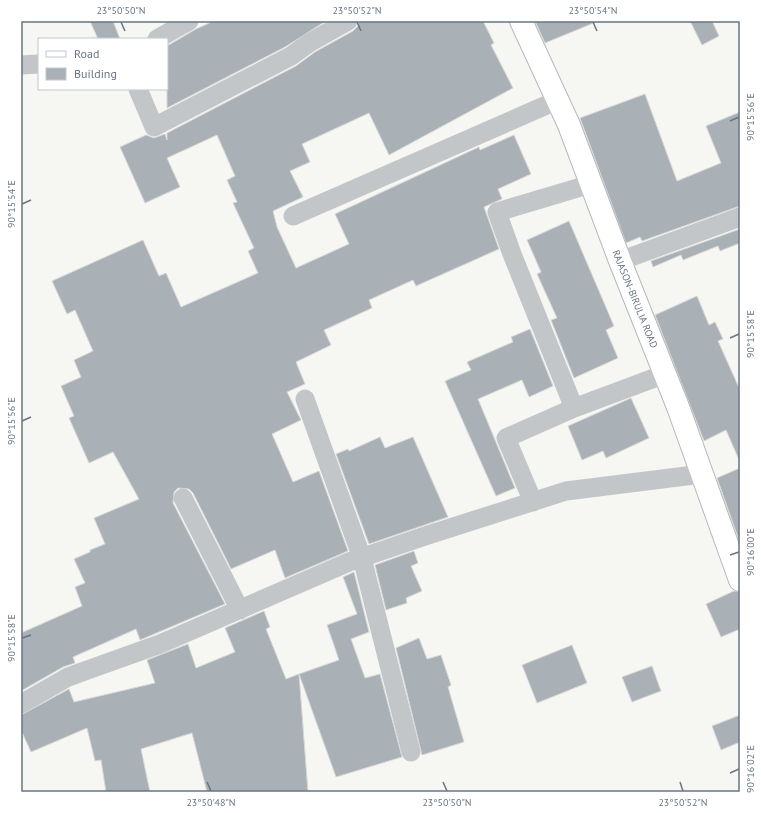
<svg xmlns="http://www.w3.org/2000/svg" width="761" height="813" font-family="'PT Sans',sans-serif">
	<style>
		.building { fill: #a9b0b6; stroke: #d8d8d6 }
		.lines { fill: none; stroke-linecap: round; stroke-linejoin: round }
		.secondary-casing { stroke: #b5b9bd; stroke-width: 24 }
		.street { stroke: #c2c6c9; stroke-width: 19 }
		.secondary { stroke: #fff; stroke-width: 22 }
		.ticks { fill: none; stroke: #677583; stroke-width: 1.5 }
		.labels { text-anchor: middle; dominant-baseline: central; stroke-width: 4; stroke-linejoin: round; paint-order: stroke }
		.street-label { font-size: 10px; fill: #677583; stroke: #fff }
		.neatline { fill: none; stroke: #677583; stroke-width: 1.5 }
		.ticks-label { font-size: 10px; text-anchor: middle; fill: #677583 }
	</style>
	<rect width="100%" height="100%" fill="#f6f6f3"/>
	<path class="building" d="M90 21H113L120 39H98Z
		M214 21H326L285 47 167 108V46L196 29Z
		M359 21H483L494 43 491 45 513 88 389 155 369 113 302 144 310 162 290 171 303 197 273 211 277 227 296 268 349 244 335 214 479 147 480 150 514 135 531 174 498 189 502 199 484 207 499 249 416 286 413 280 369 300 372 308 324 330 331 345 296 362 305 384 287 392 301 420 272 434 293 482 319 471 348 551 285 578 275 550 231 569 193 493 189 489 178 488 174 492 173 503 225 604 140 640 136 629 73 657 75 663 63 667 21 691V633L82 606 75 587 85 583 74 559 90 552V550L105 544 94 518 139 499 113 452 89 463 69 418 74 416 61 386 81 377 74 360 93 351 75 310 67 314 52 281 143 240 159 276 166 273 181 307 258 273 248 251 254 248 233 203 237 202 227 180 235 176 217 135 167 158 180 187 145 203 120 147 146 135 154 138 165 134 167 140V133L296 66 315 52 353 31 358 26Z
		M535 21H595L596 22 545 43Z
		M690 21H712L719 36 702 45Z
		M645 94 677 181 721 163 706 126 740 112V206L642 241 640 237 626 243 580 118Z
		M569 221 614 326 606 330 618 358 574 378 551 320 557 318 537 274 541 272 527 240Z
		M740 229V243L720 251 718 246 683 260 681 255 653 267 651 261Z
		M697 296 709 325 715 322 723 339 718 341 740 390V462L726 430 704 441 655 315Z
		M530 329 553 386 529 397 522 380 478 399 515 488 496 496 445 381 471 370 467 362 513 342 511 337Z
		M631 398 649 438 606 458 603 451 582 460 568 426Z
		M380 437 385 448 413 437 448 517 369 544 336 454 348 449 349 451Z
		M740 468V543L717 478Z
		M414 551 418 563 411 566 422 591 406 598 407 603 386 610 375 565Z
		M354 572 369 632 351 639 365 678 380 674 402 757 336 777 299 674 339 660 327 625 357 614 343 577Z
		M734 591 740 592V629L721 637 706 604Z
		M264 611 270 627 266 629 286 679 299 674 308 792H207L192 733 141 749 150 792H106L101 760 95 761 87 728 31 752 21 730V715L69 689 74 702 155 683 147 660 188 644 196 668 235 652 225 628Z
		M419 638 427 659 441 655 451 685 448 687 464 742 422 755 396 648Z
		M572 645 587 683 537 703 522 665Z
		M652 666 661 691 632 702 622 677Z
		M740 715V742L721 750 712 726Z"/>
	<g class="lines">
		<defs>
			<path id="secondary" d="M521 21 569 125 620 261 678 407 740 580"/>
		</defs>
		<use href="#secondary" class="secondary-casing"/>
		<path class="street" d="M157 39 189 21
			M21 65 39 64
			M138 89 154 127 291 56 309 43 348 21
			M293 216 558 100
			M620 261 740 217
			M305 399 362 558 411 752
			M574 408 512 254 497 212 591 184
			M183 498 240 610
			M533 502 506 438 574 408 665 374
			M21 704 68 677 160 644 349 562 425 536 566 491 702 474"/>
		<use href="#secondary" class="secondary"/>
	</g>
	<path class="ticks" d="M121 22 125 31M357 22 361 31M593 22 597 31M730 121 739 117M22 204 31 200M730 338 739 334M22 421 31 417M730 555 739 552M22 638 31 635M730 773 739 769M207 782 211 791M443 782 447 791M680 782 683 791"/>
	<g class="labels">
		<g class="street-label">
			<text transform="translate(635 299) rotate(68)">RAJASON-BIRULIA ROAD</text>
		</g>
	</g>
	<rect width="761" height="813" fill="none" stroke="#ffffff" stroke-width="44"/>
	<rect x="38" y="38" width="130" height="52" fill="#ffffff" stroke="#c2c8cd"/>
	<rect x="46" y="51" width="20" height="6" fill="#ffffff" stroke="#c2c8cd"/>
	<text x="74" y="58" font-size="12" fill="#677583">Road</text>
	<rect x="46" y="68" width="20" height="12" fill="#a9b0b6" stroke="#c2c8cd"/>
	<text x="74" y="78" font-size="12" fill="#677583">Building</text>
	<rect x="22" y="22" width="717" height="769" class="neatline"/>
	<g class="ticks-label">
		<text x="121" y="14">23°50'50"N</text>
		<text x="357" y="14">23°50'52"N</text>
		<text x="593" y="14">23°50'54"N</text>
		<text transform="translate(750 117) rotate(-90)" y="4">90°15'56"E</text>
		<text transform="translate(11 204) rotate(-90)" y="4">90°15'54"E</text>
		<text transform="translate(750 334) rotate(-90)" y="4">90°15'58"E</text>
		<text transform="translate(11 421) rotate(-90)" y="4">90°15'56"E</text>
		<text transform="translate(750 552) rotate(-90)" y="4">90°16'00"E</text>
		<text transform="translate(11 638) rotate(-90)" y="4">90°15'58"E</text>
		<text transform="translate(750 769) rotate(-90)" y="4">90°16'02"E</text>
		<text x="211" y="806">23°50'48"N</text>
		<text x="447" y="806">23°50'50"N</text>
		<text x="683" y="806">23°50'52"N</text>
	</g>
</svg>
